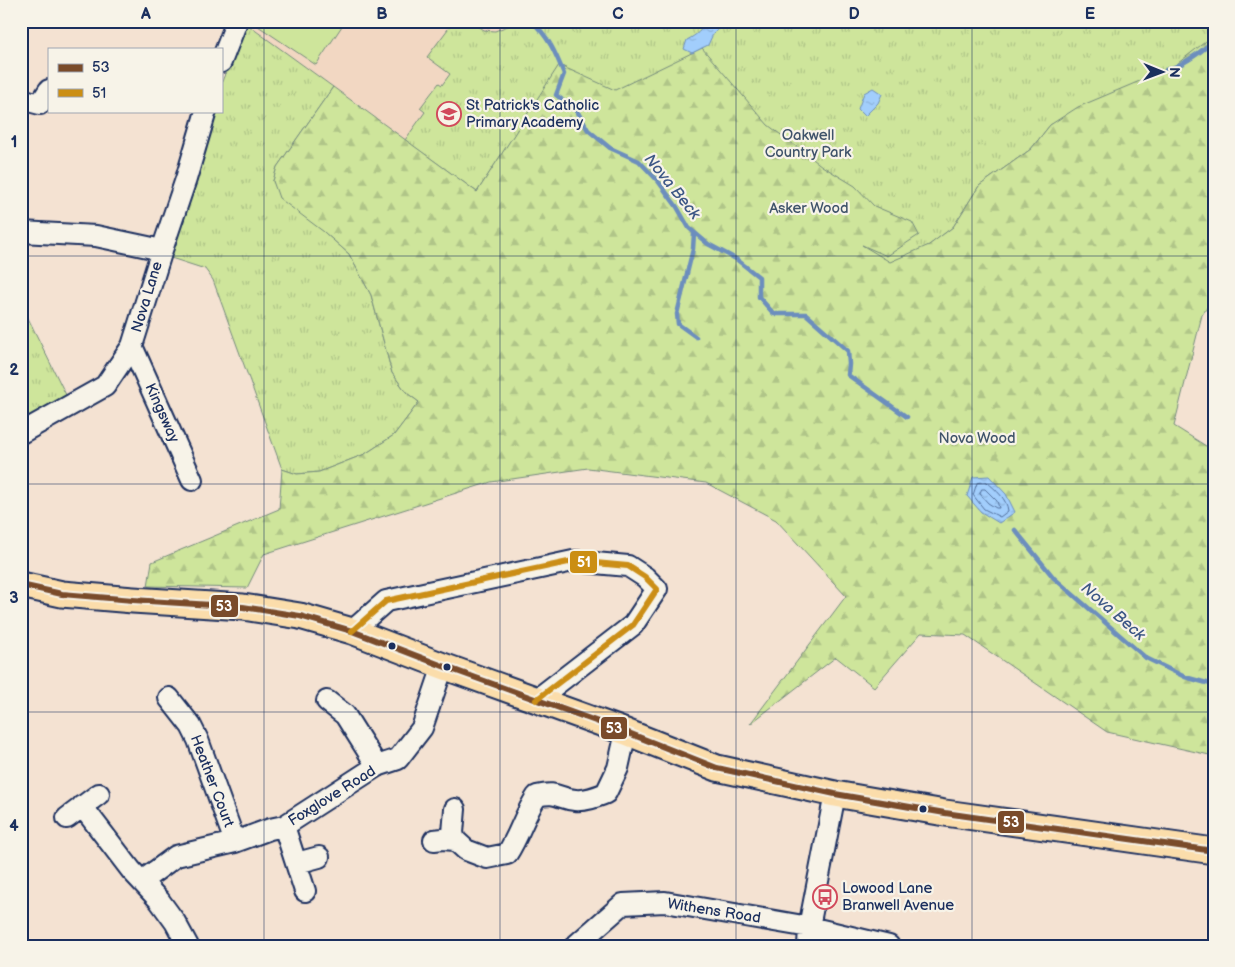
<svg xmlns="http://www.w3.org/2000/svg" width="1235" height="967" font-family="'Balsamiq Sans',sans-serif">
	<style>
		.built { fill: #f2d7c2 }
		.grass { fill: url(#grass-tufts); stroke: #748a7c }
		.forest { fill: url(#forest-firs); stroke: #748a7c }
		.pitch { fill: #cee59b; stroke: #748a7c }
		.water { fill: url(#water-ripples); stroke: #6c8ebd }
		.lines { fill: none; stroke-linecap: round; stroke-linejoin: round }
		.shore { stroke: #516f9d; stroke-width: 1 }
		.stream { stroke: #6c8ebd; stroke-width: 4.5 }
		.minor-casing { stroke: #1b2f5e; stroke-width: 24 }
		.major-casing { stroke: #1b2f5e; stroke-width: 29 }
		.minor { stroke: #f7f3e8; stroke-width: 20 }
		.major { stroke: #fbddab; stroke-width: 25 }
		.bus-1-casing { stroke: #f7f3e8; stroke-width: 10 }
		.bus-2-casing { stroke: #f7f3e8; stroke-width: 10 }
		.bus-1 { stroke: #7a4b2a; stroke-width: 6 }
		.bus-2 { stroke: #cb8e13; stroke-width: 6 }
		.grid { fill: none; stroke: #1b2f5e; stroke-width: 1; stroke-opacity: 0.55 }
		.bus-dot { fill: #1b2f5e; stroke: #f7f3e8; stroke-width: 2 }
		.labels { text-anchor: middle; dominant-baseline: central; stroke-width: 4.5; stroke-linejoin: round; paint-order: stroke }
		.poi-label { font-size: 15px; fill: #1b2f5e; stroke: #f7f3e8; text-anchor: start }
		.park-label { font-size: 15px; fill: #3f536a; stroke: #f7f3e8 }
		.street-label { font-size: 15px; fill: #1b2f5e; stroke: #f7f3e8 }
		.water-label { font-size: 16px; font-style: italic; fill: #3d5786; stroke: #f7f3e8 }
		.line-badge { stroke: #f7f3e8; stroke-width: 2 }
		.badge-label { font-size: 14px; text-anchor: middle; font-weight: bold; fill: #fff }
		.neatline { fill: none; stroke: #1b2f5e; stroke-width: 2 }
		.grid-label { font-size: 16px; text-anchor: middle; font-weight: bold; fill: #1b2f5e }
	</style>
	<defs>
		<pattern id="grass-tufts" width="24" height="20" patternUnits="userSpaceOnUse" patternTransform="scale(1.25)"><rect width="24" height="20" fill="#cee59b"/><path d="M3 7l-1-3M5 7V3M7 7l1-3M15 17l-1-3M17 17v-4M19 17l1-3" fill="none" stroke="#b0c588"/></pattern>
		<pattern id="forest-firs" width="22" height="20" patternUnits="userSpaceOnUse" patternTransform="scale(1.25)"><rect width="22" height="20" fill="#cee59b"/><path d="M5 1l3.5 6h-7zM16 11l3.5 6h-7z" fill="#b0c588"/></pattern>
		<pattern id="water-ripples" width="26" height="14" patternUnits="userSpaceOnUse" patternTransform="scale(1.25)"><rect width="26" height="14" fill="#a2cefc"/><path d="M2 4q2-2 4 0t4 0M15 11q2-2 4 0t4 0" fill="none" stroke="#8bb1da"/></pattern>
	</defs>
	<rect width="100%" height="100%" fill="#f4e2d2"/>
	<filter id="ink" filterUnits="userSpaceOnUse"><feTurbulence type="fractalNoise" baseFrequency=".02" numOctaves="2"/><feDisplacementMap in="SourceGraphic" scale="10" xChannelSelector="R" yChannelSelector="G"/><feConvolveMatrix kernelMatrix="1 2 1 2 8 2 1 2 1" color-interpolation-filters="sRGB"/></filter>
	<g filter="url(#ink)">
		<path class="built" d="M246 21H506L559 65 477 192 245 23Z"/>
		<path class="grass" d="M454 21H471L484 30 495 31 510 25 506 21H1214V36L1173 69 1050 125 1031 149 979 186 953 227 891 274 560 65 477 192 405 140 425 112 420 108 439 83 442 85 450 74 427 57Z
			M245 23 333 87 277 167 273 181 324 232 349 254 371 295 392 373 407 393 419 402 394 435 365 454 319 472 297 474 282 469 213 280 205 269 171 258 213 111H221V84Z
			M24 310 68 399 21 425V311Z"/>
		<path class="forest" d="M1214 35V297L1202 315 1174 426 1214 451V756L1107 732 965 635 921 633 874 687 836 657 750 724 846 596 776 520 706 483 588 468 491 482 264 554 247 588 148 586 152 562 279 509 282 469 297 474 319 472 365 454 394 435 419 402 407 393 392 373 371 295 349 254 324 232 279 198 273 181 277 167 333 87 477 192 559 65 615 90 702 48 768 125 822 166 855 186 874 206 912 222 919 235 887 256 862 245 890 262 929 245 953 227 979 186 1031 149 1050 125 1078 107 1173 67Z"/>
		<path class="pitch" d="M257 21H335L342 26 316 65 255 24Z"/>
		<path class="water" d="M706 21H727L713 34 708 45 692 53 684 49 687 40C696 35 702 31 706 21Z
			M873 88 882 94 878 103 865 116 858 109 864 93Z
			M989 476 1006 494 1015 512 999 523 981 512 967 496 973 477Z"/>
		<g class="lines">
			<path class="shore" d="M987 482C996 490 1007 499 1008 511L1000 517 984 509 973 495 977 483Z
				M982 489H985L997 501 999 508H996L988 503 980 494Z"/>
			<path class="stream" d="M531 21C548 35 556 54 564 74L556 95 577 111 588 130 610 148 639 161 658 181 677 207 689 228 708 244 736 259 759 277V297L774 314H806L848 351 849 364 848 375 907 417
				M1166 70C1184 65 1200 53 1214 40
				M694 233 693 249 677 314 678 324 696 337
				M1015 530 1054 578 1146 658 1185 677 1214 685"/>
			<defs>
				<path id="minor" d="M221 62 237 21
					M21 99 40 104 49 90
					M21 232 96 236 162 250
					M132 346 192 480
					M21 433 105 386 132 346 162 250 186 179 206 111
					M352 631 386 601 573 561 628 566 645 577 657 589 633 625 536 700
					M169 698 191 726 198 740 235 842
					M327 701 345 715 377 766
					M82 806 131 870 159 900 175 922 188 946
					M455 809 453 833 455 840 466 850 487 858 507 854C520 834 524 815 537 796 558 791 557 798 575 800 586 801 596 797 606 793L618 768 626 732
					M67 818 99 794
					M284 826 305 891
					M434 840 443 839 455 840
					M297 863 319 857
					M142 881 176 856 235 842 270 829 284 826 377 766 398 759 422 728 443 666
					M575 946 623 904 665 902 809 927 889 946
					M808 946 809 927 835 794"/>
				<path id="major" d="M21 585 62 594 133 600 243 607 300 616 352 631 443 666 626 732 717 768 835 794 945 813 1214 851"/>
			</defs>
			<use href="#minor" class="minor-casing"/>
			<use href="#major" class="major-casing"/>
			<use href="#minor" class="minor"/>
			<use href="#major" class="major"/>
			<defs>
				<path id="bus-1" d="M21 585 62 594 133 600 243 607 300 616 352 631 443 666 626 732 717 768 835 794 945 813 1214 851"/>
				<path id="bus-2" d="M352 631 386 601 573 561 628 566 645 577 657 589 633 625 536 700"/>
			</defs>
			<use href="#bus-1" class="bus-1-casing"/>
			<use href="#bus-2" class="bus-2-casing"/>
			<use href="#bus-1" class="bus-1"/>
			<use href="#bus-2" class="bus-2"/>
		</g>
	</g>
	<path class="grid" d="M264 21V946M500 21V946M736 21V946M972 21V946M21 256H1214M21 484H1214M21 712H1214"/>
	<defs>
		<symbol id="school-ring" viewBox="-11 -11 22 22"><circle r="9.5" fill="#f7f3e8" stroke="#d1495b" stroke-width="1.5"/><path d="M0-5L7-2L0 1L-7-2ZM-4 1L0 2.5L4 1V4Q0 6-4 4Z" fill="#d1495b"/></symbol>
		<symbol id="bus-ring" viewBox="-11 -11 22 22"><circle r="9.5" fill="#f7f3e8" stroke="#d1495b" stroke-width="1.5"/><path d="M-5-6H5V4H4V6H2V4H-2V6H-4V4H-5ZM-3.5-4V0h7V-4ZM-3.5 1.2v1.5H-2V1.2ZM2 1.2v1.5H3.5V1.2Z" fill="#d1495b"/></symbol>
	</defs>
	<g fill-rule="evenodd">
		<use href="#school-ring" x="435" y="100" width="28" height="28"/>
		<use href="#bus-ring" x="811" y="883" width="28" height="28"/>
	</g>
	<g class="bus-dot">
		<circle cx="392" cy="646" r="4.5"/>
		<circle cx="447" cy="667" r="4.5"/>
		<circle cx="923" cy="809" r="4.5"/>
	</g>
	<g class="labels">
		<g class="poi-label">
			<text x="466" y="105">St Patrick's Catholic<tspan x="466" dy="17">Primary Academy</tspan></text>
			<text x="842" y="888">Lowood Lane<tspan x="842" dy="17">Branwell Avenue</tspan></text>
		</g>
		<g class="park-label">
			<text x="808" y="135">Oakwell<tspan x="808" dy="17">Country Park</tspan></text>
			<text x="809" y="208">Asker Wood</text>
			<text x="977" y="438">Nova Wood</text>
		</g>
		<g class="street-label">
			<text transform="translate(147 297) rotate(-73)">Nova Lane</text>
			<text transform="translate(162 413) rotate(66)">Kingsway</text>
			<text transform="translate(212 781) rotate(69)">Heather Court</text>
			<text transform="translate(332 796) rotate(-32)">Foxglove Road</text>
			<text transform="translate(714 911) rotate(9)">Withens Road</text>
		</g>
		<g class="water-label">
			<text transform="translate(672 187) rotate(51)">Nova Beck</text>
			<text transform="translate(1113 612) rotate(41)">Nova Beck</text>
		</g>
	</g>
	<g class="line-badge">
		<rect x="569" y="550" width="29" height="24" rx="5" fill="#cb8e13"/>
		<rect x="210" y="594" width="29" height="24" rx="5" fill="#7a4b2a"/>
		<rect x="600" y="716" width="28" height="24" rx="5" fill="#7a4b2a"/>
		<rect x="997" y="810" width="28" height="24" rx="5" fill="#7a4b2a"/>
	</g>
	<g class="badge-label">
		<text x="584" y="567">51</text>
		<text x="224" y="611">53</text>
		<text x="614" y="733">53</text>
		<text x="1011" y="827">53</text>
	</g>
	<rect width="1235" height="967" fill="none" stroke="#f7f3e8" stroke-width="55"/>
	<rect x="48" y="48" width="175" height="65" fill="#f7f3e8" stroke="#9fa5b1"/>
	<rect x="58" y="64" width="25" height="8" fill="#7a4b2a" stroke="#9fa5b1"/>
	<text x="92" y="72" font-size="15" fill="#1b2f5e">53</text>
	<rect x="58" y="89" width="25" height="8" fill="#cb8e13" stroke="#9fa5b1"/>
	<text x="92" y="98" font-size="15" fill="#1b2f5e">51</text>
	<g transform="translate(1162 72) rotate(91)" stroke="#f7f3e8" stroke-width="4" paint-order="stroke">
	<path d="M0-4L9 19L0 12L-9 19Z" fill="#1b2f5e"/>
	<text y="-8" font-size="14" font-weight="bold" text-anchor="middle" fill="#1b2f5e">N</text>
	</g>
	<rect x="28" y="28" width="1180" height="912" class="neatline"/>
	<g class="grid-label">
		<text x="146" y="19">A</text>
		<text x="382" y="19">B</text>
		<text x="618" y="19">C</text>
		<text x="854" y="19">D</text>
		<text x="1090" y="19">E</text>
		<text x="14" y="147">1</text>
		<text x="14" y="375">2</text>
		<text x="14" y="603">3</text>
		<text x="14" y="831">4</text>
	</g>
</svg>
